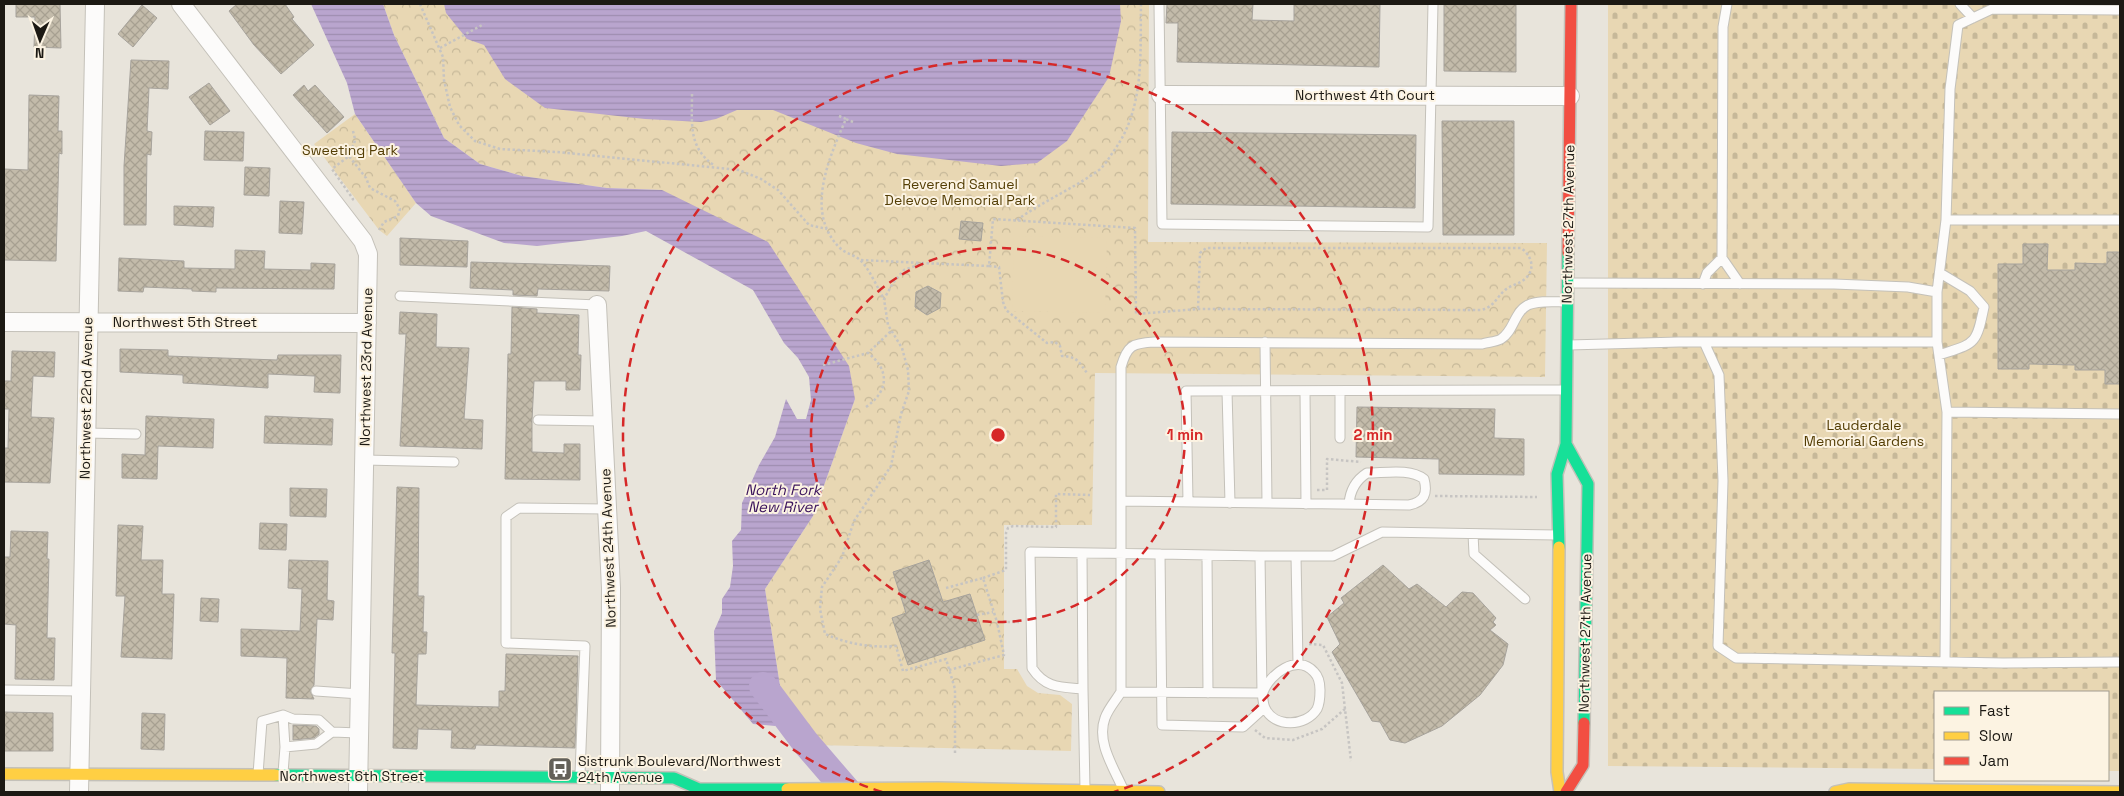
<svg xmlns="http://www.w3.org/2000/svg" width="2124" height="796" font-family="'Space Grotesk',sans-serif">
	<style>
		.forest { fill: url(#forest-crowns) }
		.cemetery { fill: url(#cemetery-stones) }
		.pitch { fill: #e8d7b3 }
		.water { fill: url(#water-rules) }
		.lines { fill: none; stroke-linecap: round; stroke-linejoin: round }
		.river { stroke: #b9a5ce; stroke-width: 28 }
		.building { fill: url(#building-cross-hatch); stroke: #a7a39c }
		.lane-casing { stroke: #c4c1b9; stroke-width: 11 }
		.street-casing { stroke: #c4c1b9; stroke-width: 20 }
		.fast-casing { stroke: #c4c1b9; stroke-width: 14 }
		.slow-casing { stroke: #c4c1b9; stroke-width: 14 }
		.jam-casing { stroke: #c4c1b9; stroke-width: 14 }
		.path { stroke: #c6c4c2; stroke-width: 2.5; stroke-dasharray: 2.5 2.5; stroke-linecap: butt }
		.lane { stroke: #fcfbfa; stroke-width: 9 }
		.street { stroke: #fcfbfa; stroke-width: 18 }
		.fast { stroke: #16e098; stroke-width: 11 }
		.slow { stroke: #ffcf43; stroke-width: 11 }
		.jam { stroke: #f24e42; stroke-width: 11 }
		.ring { fill: none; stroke: #d62828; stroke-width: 2.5; stroke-dasharray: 9 6 }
		.labels { text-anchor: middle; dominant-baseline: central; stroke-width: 4; stroke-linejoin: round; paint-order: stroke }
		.street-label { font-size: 14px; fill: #1c1913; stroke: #fcf3e2 }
		.park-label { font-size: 14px; fill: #543e05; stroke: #fcf3e2 }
		.poi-label { font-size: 14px; fill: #1c1913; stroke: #fcf3e2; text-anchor: start }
		.water-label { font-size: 15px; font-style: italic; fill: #39115b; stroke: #fcf3e2 }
		.centre { fill: #d62828; stroke: #fcf3e2; stroke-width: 2.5 }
		.ring-label { font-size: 15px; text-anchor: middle; font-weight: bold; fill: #d62828; stroke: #fcf3e2; stroke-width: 4; stroke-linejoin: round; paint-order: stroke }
	</style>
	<defs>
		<pattern id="forest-crowns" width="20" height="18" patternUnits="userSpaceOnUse" patternTransform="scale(1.25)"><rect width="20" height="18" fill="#e8d7b3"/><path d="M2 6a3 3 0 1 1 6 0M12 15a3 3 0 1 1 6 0" fill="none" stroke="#c6b899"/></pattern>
		<pattern id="cemetery-stones" width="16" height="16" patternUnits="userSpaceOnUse" patternTransform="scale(1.25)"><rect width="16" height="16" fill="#e8d7b3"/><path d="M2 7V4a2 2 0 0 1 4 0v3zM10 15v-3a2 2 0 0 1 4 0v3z" fill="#c6b899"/></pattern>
		<pattern id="water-rules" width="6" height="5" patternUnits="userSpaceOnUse" patternTransform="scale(1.25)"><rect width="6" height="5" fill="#b9a5ce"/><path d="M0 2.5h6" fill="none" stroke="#9e8db0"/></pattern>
		<pattern id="building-cross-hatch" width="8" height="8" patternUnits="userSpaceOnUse" patternTransform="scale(1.25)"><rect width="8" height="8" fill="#c3bbaa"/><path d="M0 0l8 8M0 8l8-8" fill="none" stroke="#a7a091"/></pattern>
	</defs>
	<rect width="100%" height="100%" fill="#e8e4db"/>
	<path class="forest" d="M383 4H1149L1148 242 1547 243 1545 377 1095 373 1092 525H1004V669H1017L1027 686 1038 693 1060 695 1072 704 1071 751 815 745 780 686 765 589 813 516 855 399 662 190 607 188 522 176 480 164 444 138 394 35Z
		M355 114 416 203 387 236 379 230 314 144Z"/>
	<path class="cemetery" d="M1608 4H2120V771H2108V692H1935V769L1608 766Z"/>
	<path class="pitch" d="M1014 236 1107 238 1105 313 1012 311Z"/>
	<path class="water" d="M311 4H383L394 35 444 138 480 164 522 176 607 188 662 190 768 242 849 366 855 399 813 516 765 589 780 686 793 708 775 726 753 724 716 680 714 631 722 613V599L730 587 733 566 732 541 741 530 742 503 759 465 775 437 786 399 797 419H806L811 400 809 377 798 358 784 343 753 290 646 231 622 236 537 246 504 243 431 216 416 203 355 114 347 83Z
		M444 4H1120L1121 21 1109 77 1067 141 1037 163 1001 166 897 154 856 143 773 110H737L716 119 701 122 645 119 545 108 505 79 484 45 467 39 446 13Z"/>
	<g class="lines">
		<path class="river" d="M763 686 805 742 848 792"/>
	</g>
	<path class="building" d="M16 4H60L61 48 34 47 35 17H16Z
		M237 4H285L294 17 292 19 314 45 281 74 254 45 229 11Z
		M1167 4H1253L1252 20 1294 21V4H1380L1379 67 1177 62 1178 23H1166Z
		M1444 4H1516V72L1444 71Z
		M142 5 157 18 133 47 118 34Z
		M131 60 169 61 168 89 149 88 147 131 152 132 151 155 147 154 146 225H124V166Z
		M209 83 230 111 210 125 189 97Z
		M304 85 308 91 315 85 344 117 327 133 293 95Z
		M29 95 59 96 58 131H62V154L59 153 56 261 4 260V169L28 170Z
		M1442 121H1514V235H1443Z
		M205 131 244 132 243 161 204 160Z
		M1172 132 1416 135 1415 208 1171 204Z
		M245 167 270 168 269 196 244 195Z
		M280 201 304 202 302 234 279 233Z
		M174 206 214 207 213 227 174 225Z
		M961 221 983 223 981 241 959 239Z
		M400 238 468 241 467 267 400 265Z
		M2023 244H2048L2047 270H2075V263L2107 264V252H2120V384H2105V370H2075V365L2029 364V369H1998V264H2023Z
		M235 250 265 251 264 269 311 270V263L335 264 334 289 216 288V292L192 291V289L144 287 143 292 118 291 119 258 184 261V268L235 269Z
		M471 262 610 266 609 291 538 289 537 296 513 295V290L470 288Z
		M928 286 941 293 940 308 927 315 915 307 916 292Z
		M512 307 537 309V313L579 315 578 355H581L580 390H566V381H534L532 420V452L564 453V444H580V480L505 479 508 354H511Z
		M400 312 437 314 436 347 469 348 464 419 483 420 482 449 400 446 406 334H399Z
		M120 349 168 350V356L277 360 278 355H341L340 393 314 392 315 376 268 374V388L183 383V375L120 372Z
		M12 351 55 352 54 377 33 376 31 417 54 418 50 483 4 482 5 448H8L9 409H4V381H11Z
		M1357 407 1495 409 1494 438 1524 439V475L1439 474V459L1356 457Z
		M146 416 214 419 213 448 158 446 157 479 122 478V454L145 455Z
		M265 416 333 419 332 445 264 443Z
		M397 487 419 488 418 596H424L423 632H427L426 654H418L416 705 499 707V691H505L506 654 578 656 575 748 476 745 475 749 451 748 452 730 418 729 417 749 393 748 395 653H392Z
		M290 488 327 489 326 517 290 516Z
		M260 523 287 524 286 550 259 549Z
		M118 525 143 526 141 560H163L162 594H174L172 659 121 657 125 596H116Z
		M11 531 48 532 47 559H49L47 638H55L54 680 15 679 16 625 4 624V557H10Z
		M289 560 328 561 327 600 334 601 333 620 317 619 314 685 310 691 314 699 286 698 287 658 241 656V629L300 631 302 589 288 588Z
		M929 560 943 602 970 594 985 640 908 665 892 618 906 613 893 572Z
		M1383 565 1409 589 1417 584 1446 607 1462 592 1473 593 1496 618 1493 622 1496 625 1490 630 1508 644 1503 665 1480 695 1442 726 1405 743 1390 740 1380 722 1372 721 1332 652 1340 644 1327 617 1344 603 1341 598Z
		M201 598 219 599 218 622 200 621Z
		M4 712 53 713V751H4Z
		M142 713 165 714 164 750 141 749Z
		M293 725 316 726 319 729V734L314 738 293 740Z"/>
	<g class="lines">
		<defs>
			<path id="lane" d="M1159 4 1162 224 1428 227 1433 4
				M1960 4 1973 18
				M1946 220 1950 89 1958 25 1992 9 2120 10
				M2120 220H1946L1937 292V342L1947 412 2120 414
				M1722 258 1740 284
				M1570 283 1834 284 1908 287 1937 292
				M1703 284 1707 273 1722 258 1723 27 1727 4
				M400 296 597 305
				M1265 342 1267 503
				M1704 342 1719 375 1723 481 1718 646 1736 658 2003 663 2120 662
				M1569 345 1679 342H1937
				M1939 355C1975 343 1976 346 1984 307L1970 291 1940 273
				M1227 391 1230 503
				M1305 391 1306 504
				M1340 391V438
				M538 420 603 421
				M85 433 136 434
				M364 460 454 462
				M1121 501 1409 505C1424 502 1428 494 1424 479 1410 468 1385 473 1367 473 1356 480 1350 491 1349 504
				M1188 502 1186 391 1566 390
				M1473 534 1474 554 1525 599
				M1082 553 1083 689C1060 687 1045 688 1032 668L1030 552C1074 553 1117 553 1160 554
				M1207 555 1208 693
				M1260 556H1333L1382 532 1557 535
				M1296 556 1298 664
				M1945 662 1947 412
				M1083 689 1085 789
				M4 690 81 691
				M316 691 360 694
				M1121 692 1262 693C1263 698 1263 704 1265 708 1274 728 1306 727 1317 709 1320 703 1320 696 1320 690 1320 683 1319 677 1314 672 1297 653 1270 674 1263 692
				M1262 693 1260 556 1160 554 1162 725 1243 727 1264 708
				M283 715 285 747
				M283 773 285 747 316 744 332 732 359 733
				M258 774 262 721 283 715 293 719 319 720 332 732
				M580 774 585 646 506 643V517L519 508 607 509
				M1123 789C1114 768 1096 742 1105 718 1108 709 1116 700 1121 692V367C1127 346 1132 343 1154 342L1482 344C1488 342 1496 342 1501 339 1514 331 1514 312 1528 305 1539 300 1555 302 1567 302"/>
			<path id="street" d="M181 4 363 241 368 254 358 792
				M1161 95 1570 96
				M597 305 611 588 610 792
				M4 322 367 323
				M79 792 95 4"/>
			<path id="fast" d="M1566 444 1588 484 1584 723
				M1559 547 1557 474 1566 444 1568 253
				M276 775 674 778 699 789H787"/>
			<path id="slow" d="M1559 547 1557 772 1560 792
				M4 774 276 775
				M787 789 938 788 1159 792
				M1835 792 1849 789 2120 792"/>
			<path id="jam" d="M1568 253 1571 4
				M1566 792 1583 765 1584 723"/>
		</defs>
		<use href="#lane" class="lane-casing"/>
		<use href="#street" class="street-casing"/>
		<use href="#fast" class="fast-casing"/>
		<use href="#slow" class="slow-casing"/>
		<use href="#jam" class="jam-casing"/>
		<path class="path" d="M420 4 443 57 444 80 450 107 459 125 475 141 500 149 557 152 739 170 761 179 778 190 809 225 827 229
			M440 48 484 24
			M692 94C692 124 688 148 715 166
			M839 116 846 119
			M853 122 846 119C829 158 804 213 840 248 846 254 855 255 860 260 869 268 878 289 884 299
			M349 156V150L354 145 355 139 353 131
			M352 200 353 199 332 169 349 156 366 178 370 188 395 201 400 209 398 216 384 222 379 230
			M1017 220C1043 201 1073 189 1099 170 1105 165 1109 158 1113 152 1145 109 1140 55 1141 4
			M861 260 921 263
			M989 266 999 267 1003 302 1006 310 1047 343 1055 342 1060 346 1062 356C1079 357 1078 362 1088 374
			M823 365 868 353 891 331
			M866 407C889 391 890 370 868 353
			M1317 490H1327V459L1361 462
			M1435 496 1537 497
			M983 578 1006 570V533L1008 528 1013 526 1056 527V494L1090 495
			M946 588 983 578 997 622H1019
			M977 615 993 612
			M1309 644 1323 645 1342 683 1351 761
			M949 670 1004 655 997 622
			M1255 730 1265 738 1293 740 1322 729 1346 708
			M955 753V689L946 659 903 671 896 646C871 648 848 644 825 634L820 609 822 587 842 557 854 521 891 466 901 414 909 391 908 370 902 348 888 325 884 299 893 283 904 270 923 263 989 266 993 219 1135 228 1136 314 1198 309 1481 310C1494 307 1496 298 1505 290 1511 285 1520 284 1526 278 1536 268 1531 255 1521 248H1206L1200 253 1198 309"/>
		<use href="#lane" class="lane"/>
		<use href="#street" class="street"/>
		<use href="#fast" class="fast"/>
		<use href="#slow" class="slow"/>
		<use href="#jam" class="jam"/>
	</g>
	<g class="ring">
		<circle cx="998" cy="435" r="187"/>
		<path d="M882 792A375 375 0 1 1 1114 792"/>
	</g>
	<defs>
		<symbol id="bus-square" viewBox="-11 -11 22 22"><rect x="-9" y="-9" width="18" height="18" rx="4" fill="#636059" stroke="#fcf3e2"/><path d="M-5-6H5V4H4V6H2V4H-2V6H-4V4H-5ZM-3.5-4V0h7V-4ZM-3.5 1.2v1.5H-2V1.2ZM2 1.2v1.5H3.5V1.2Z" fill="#fff"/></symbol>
	</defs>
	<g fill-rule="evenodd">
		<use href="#bus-square" x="546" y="755" width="28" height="28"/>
	</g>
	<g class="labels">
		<g class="street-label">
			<text x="1365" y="95">Northwest 4th Court</text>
			<text transform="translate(1568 224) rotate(-89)">Northwest 27th Avenue</text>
			<text x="185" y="322">Northwest 5th Street</text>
			<text transform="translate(366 367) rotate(-89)">Northwest 23rd Avenue</text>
			<text transform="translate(86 398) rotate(-89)">Northwest 22nd Avenue</text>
			<text transform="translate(608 548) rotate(-92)">Northwest 24th Avenue</text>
			<text transform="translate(1585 633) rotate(-89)">Northwest 27th Avenue</text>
			<text x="352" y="776">Northwest 6th Street</text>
		</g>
		<g class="park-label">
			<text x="350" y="150">Sweeting Park</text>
			<text x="960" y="184">Reverend Samuel<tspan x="960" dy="16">Delevoe Memorial Park</tspan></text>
			<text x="1864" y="425">Lauderdale<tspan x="1864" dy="16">Memorial Gardens</tspan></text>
		</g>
		<g class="poi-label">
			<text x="578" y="761">Sistrunk Boulevard/Northwest<tspan x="578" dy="16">24th Avenue</tspan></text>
		</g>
		<g class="water-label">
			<text x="783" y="489">North Fork<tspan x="783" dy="17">New River</tspan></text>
		</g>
	</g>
	<circle cx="998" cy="435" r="8" class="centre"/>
	<g class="ring-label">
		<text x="1185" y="440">1 min</text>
		<text x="1373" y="440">2 min</text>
	</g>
	<rect width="2124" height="796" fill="none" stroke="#1c1913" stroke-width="10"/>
	<rect x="1934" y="691" width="175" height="90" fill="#fcf3e2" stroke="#a29c8f"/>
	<rect x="1944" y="707" width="25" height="8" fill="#16e098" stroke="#a29c8f"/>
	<text x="1979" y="716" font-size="15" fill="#1c1913">Fast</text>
	<rect x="1944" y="732" width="25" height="8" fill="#ffcf43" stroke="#a29c8f"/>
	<text x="1979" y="741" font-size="15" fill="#1c1913">Slow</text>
	<rect x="1944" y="757" width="25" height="8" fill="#f24e42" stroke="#a29c8f"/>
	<text x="1979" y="766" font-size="15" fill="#1c1913">Jam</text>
	<g transform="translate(40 40) rotate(182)" stroke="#fcf3e2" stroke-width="4" paint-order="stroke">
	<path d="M0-4L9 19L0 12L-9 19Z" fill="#1c1913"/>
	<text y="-8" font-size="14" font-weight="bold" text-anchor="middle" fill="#1c1913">N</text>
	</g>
</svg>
